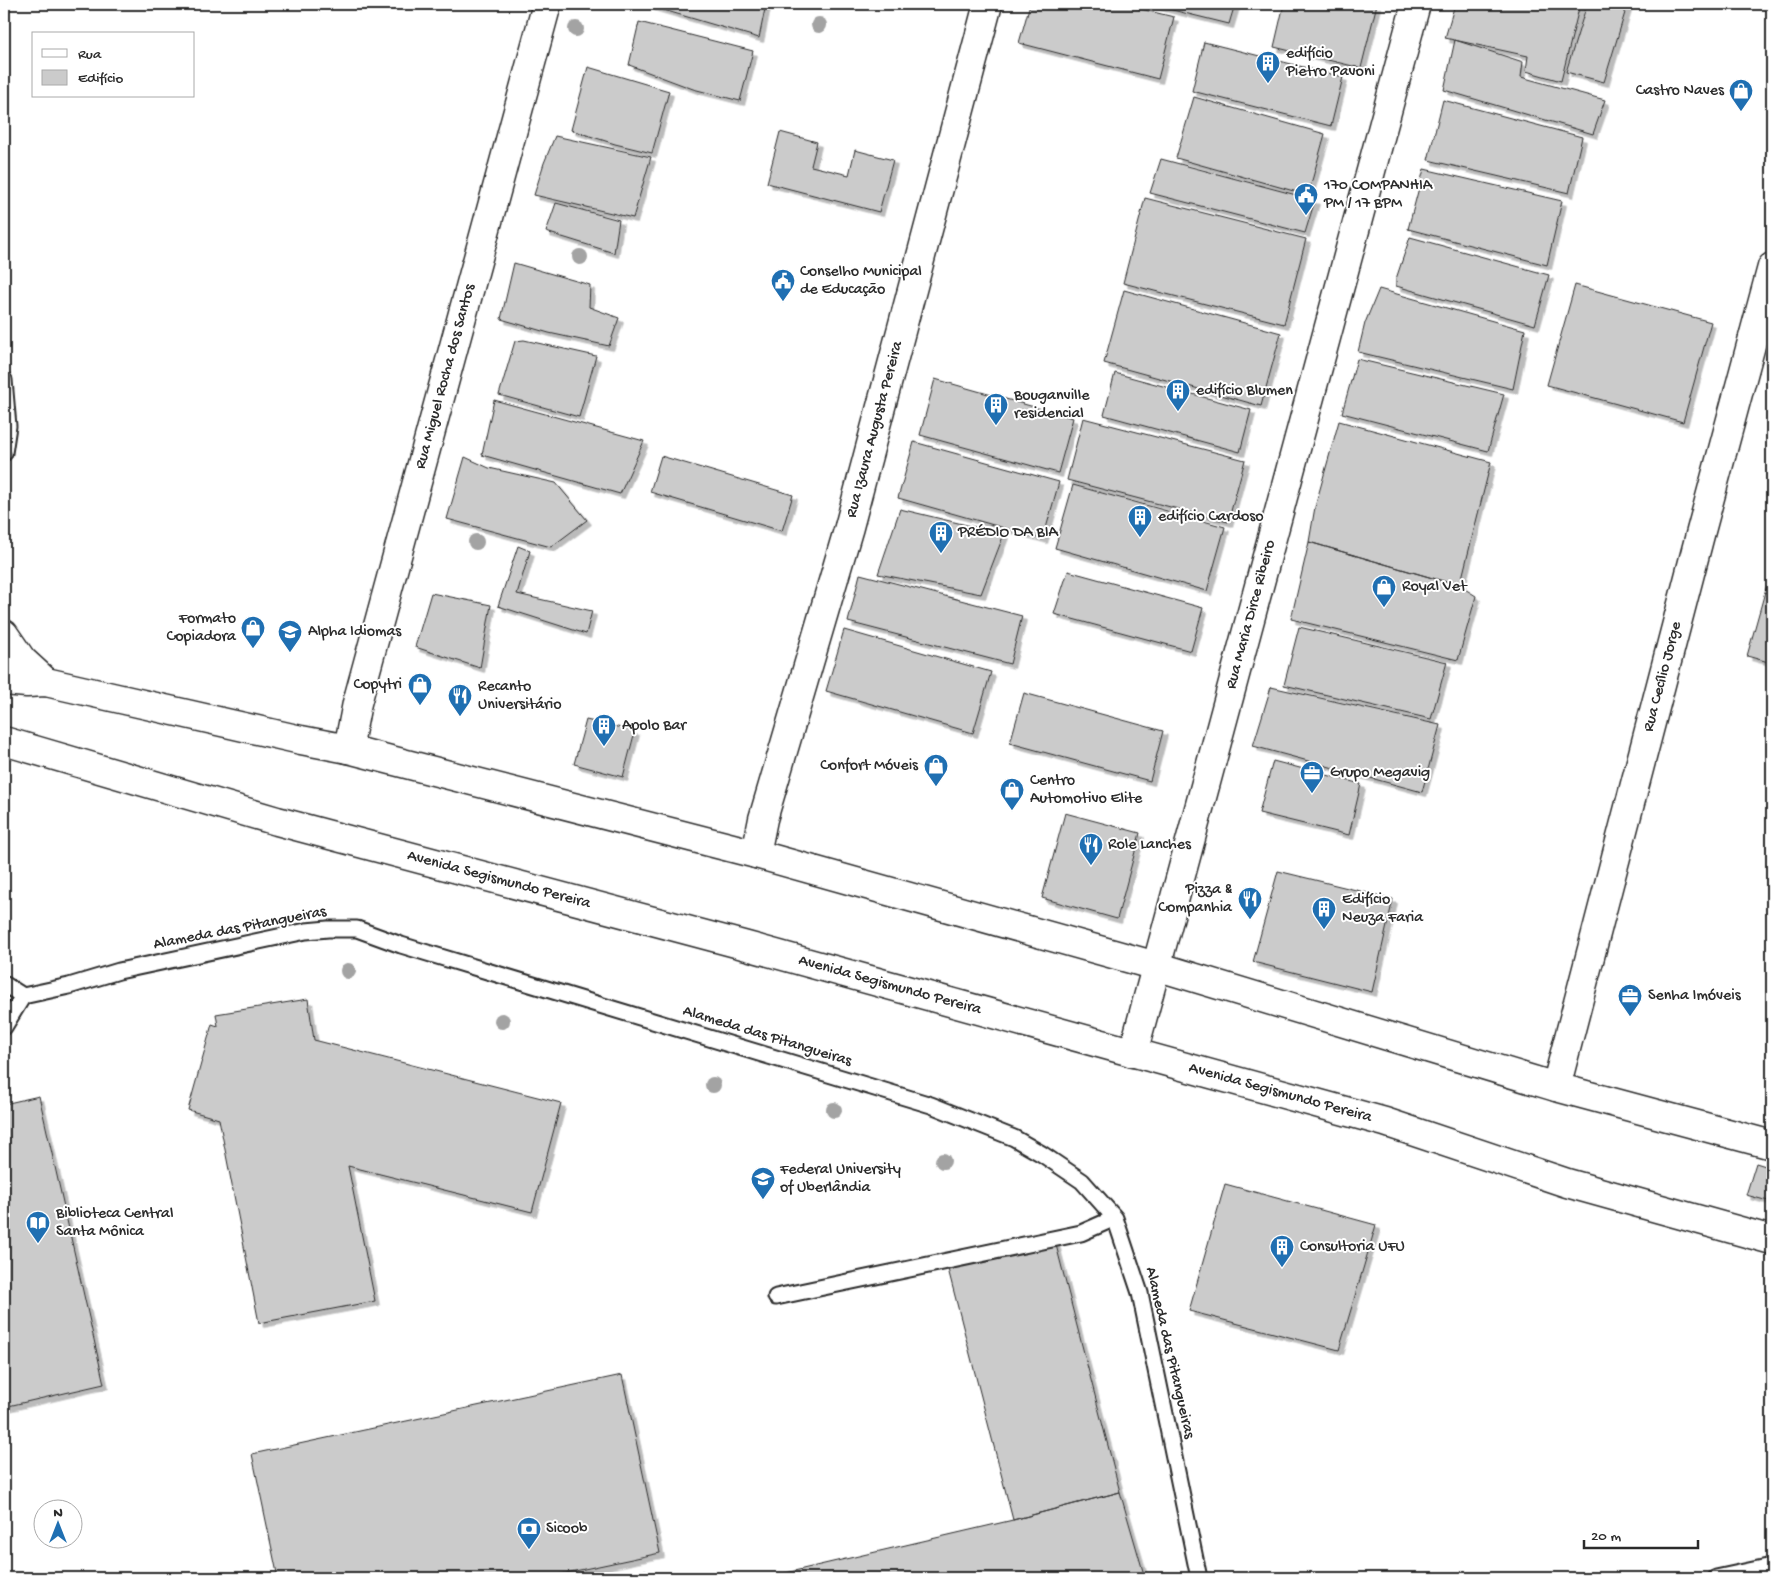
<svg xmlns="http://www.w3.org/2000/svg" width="1776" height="1582" font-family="'Gochi Hand',sans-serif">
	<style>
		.building { fill: #cbcbcb; stroke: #2b2b2b; filter: url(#shadow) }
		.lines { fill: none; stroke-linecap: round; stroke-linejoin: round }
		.lane-casing { stroke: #2b2b2b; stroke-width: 19 }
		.street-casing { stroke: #2b2b2b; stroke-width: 31 }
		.secondary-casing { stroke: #2b2b2b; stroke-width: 31 }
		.lane { stroke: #fff; stroke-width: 15 }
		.street { stroke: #fff; stroke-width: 28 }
		.secondary { stroke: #fff; stroke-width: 28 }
		.tree { fill: #a3a3a3 }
		.labels { text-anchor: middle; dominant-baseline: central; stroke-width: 4; stroke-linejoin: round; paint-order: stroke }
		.poi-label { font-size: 16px; fill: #2b2b2b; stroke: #fff; text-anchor: start }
		.street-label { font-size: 16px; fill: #2b2b2b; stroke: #fff }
	</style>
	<defs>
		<filter id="shadow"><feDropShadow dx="4.5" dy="4.5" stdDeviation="0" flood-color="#0004"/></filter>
	</defs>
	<rect width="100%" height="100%" fill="#fff"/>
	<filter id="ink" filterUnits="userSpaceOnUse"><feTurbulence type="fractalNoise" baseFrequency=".02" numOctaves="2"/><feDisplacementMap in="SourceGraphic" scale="10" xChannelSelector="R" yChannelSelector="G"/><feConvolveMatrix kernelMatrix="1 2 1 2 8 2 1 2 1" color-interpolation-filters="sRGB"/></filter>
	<g filter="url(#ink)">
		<path class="building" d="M651 4H766L759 38 650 6Z
			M1030 4H1120L1174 17 1158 79 1019 43Z
			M1148 4H1235L1229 24Z
			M1284 4H1377L1361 68 1274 47Z
			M1455 4H1580L1561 81 1526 71 1528 56 1445 38Z
			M1587 4H1618L1627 6 1604 82 1566 72Z
			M639 22 753 51 740 101 693 89 629 65Z
			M1455 40 1523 62 1521 77 1605 100 1593 134 1444 90Z
			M1204 42 1343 77 1331 126 1192 91Z
			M588 67 669 91 652 153 615 144 571 130Z
			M1194 97 1325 134 1308 195 1176 158Z
			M1443 100 1582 137 1569 193 1428 160Z
			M780 132 817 142 811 166 849 175 855 150 893 160 879 212 767 183Z
			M555 136 651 157 633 218 534 195 544 163Z
			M1161 159 1315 200 1305 233 1150 193Z
			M1424 169 1562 201 1547 265 1408 229Z
			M1145 198 1306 239 1284 324 1123 283Z
			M556 203 619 220 614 253 546 232Z
			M1410 237 1549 275 1535 325 1396 286V279Z
			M514 263 590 285 589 307 619 318 609 346 549 333 501 319Z
			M1575 285 1711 322 1683 422 1547 385Z
			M1379 289 1525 330 1513 389 1358 352 1365 323Z
			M1124 290 1281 333 1261 406 1104 363Z
			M524 340 596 356 579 417 499 395 515 341Z
			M1357 359 1504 394 1488 451 1342 413Z
			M1115 373 1251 410 1240 452 1104 415Z
			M935 379 1073 418 1058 473 920 435Z
			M494 400 644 441 620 494 482 455Z
			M1083 418 1245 460 1228 522 1067 480Z
			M1339 421 1491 462 1460 586 1309 542 1315 507Z
			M914 442 1059 482 1043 539 898 498Z
			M661 456 793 495 782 531 650 492Z
			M465 457 489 468 556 483 587 520 551 547 447 519Z
			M1073 485 1225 527 1207 591 1055 548Z
			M900 509 1004 534 981 594 878 574Z
			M1309 542 1460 586 1476 596 1458 660 1291 619Z
			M518 546 530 551 517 594 592 611 586 634 498 606Z
			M1068 571 1203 608 1191 651 1054 614Z
			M860 574 1022 616 1010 664 848 622Z
			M1770 574H1772V663L1747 656Z
			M431 593 491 605 480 668 415 647Z
			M1299 627 1447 662 1431 719 1284 685Z
			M844 630 991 672 973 733 826 691Z
			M1271 687 1440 725 1422 792 1253 746Z
			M1024 693 1163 731 1150 781 1010 743Z
			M586 720 635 731 623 777 574 764Z
			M1273 761 1361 784 1349 835 1259 813Z
			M1065 813 1140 833 1117 919 1042 898Z
			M1278 871 1393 899 1372 992 1253 962Z
			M308 999 314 1040 561 1103 532 1212 348 1166 375 1301 259 1323 219 1119 188 1110 212 1024 218 1026 216 1014Z
			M39 1096 104 1384 4 1407V1104Z
			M1756 1163 1772 1168V1202L1746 1195Z
			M1225 1184 1376 1225 1339 1350 1189 1311Z
			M1055 1241 1120 1492 1013 1520 948 1269Z
			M622 1375 660 1553 542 1578H278L252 1454Z
			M1120 1492 1145 1578H764L1013 1520Z
			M646 1570 648 1578H609Z"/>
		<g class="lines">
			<defs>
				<path id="lane" d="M4 380 8 426 4 453
					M4 984 23 996
					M23 996 69 986 119 971 306 931 328 929H357L401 945 931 1105 1014 1138 1042 1154 1082 1181 1115 1218 1140 1293 1199 1578
					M4 1027 23 996
					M776 1297 1081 1233 1115 1218
					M1716 1578 1772 1566"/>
				<g id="street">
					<path id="s1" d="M348 749 357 703 547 4"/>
					<path id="s2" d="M756 854 763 819 849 527 988 4"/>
					<path id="s3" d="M1133 1053 1416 4"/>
					<path id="s4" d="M1556 1087 1701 531 1772 267"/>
				</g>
				<g id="secondary">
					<path d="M4 634 22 660 46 682"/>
					<path d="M4 681 27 683 46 682 301 740 348 749 756 854 1156 966 1556 1087 1772 1145"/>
					<path id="s5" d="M4 741 277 821 747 946 1385 1122 1567 1183 1772 1240"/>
				</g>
			</defs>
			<use href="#lane" class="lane-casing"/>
			<use href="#street" class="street-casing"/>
			<use href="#secondary" class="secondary-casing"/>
			<use href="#lane" class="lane"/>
			<use href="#street" class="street"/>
			<use href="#secondary" class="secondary"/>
		</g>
		<g class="tree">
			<circle cx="819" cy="25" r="8"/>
			<circle cx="576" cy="29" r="8"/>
			<circle cx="580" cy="257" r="8"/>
			<circle cx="476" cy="542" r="8"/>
			<circle cx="348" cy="971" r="8"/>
			<circle cx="502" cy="1021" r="8"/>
			<circle cx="713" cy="1085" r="8"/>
			<circle cx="834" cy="1110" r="8"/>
			<circle cx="943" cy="1161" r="8"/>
		</g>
	</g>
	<defs>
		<symbol id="building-pin" viewBox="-11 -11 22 30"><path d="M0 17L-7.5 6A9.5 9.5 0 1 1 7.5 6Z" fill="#1f6fb2" stroke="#fff"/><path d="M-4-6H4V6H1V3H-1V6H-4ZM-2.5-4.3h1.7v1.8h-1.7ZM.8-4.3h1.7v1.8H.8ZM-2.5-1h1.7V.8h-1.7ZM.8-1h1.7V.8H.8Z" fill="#fff"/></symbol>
		<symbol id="shop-pin" viewBox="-11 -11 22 30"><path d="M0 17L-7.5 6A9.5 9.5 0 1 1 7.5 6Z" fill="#1f6fb2" stroke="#fff"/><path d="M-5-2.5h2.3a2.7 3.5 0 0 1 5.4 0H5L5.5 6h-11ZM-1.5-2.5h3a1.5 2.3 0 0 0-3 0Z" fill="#fff"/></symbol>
		<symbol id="civic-pin" viewBox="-11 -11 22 30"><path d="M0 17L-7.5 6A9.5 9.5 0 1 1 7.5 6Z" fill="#1f6fb2" stroke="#fff"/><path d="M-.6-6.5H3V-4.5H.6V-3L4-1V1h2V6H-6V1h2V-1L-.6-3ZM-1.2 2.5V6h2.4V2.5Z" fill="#fff"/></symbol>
		<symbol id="school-pin" viewBox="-11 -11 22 30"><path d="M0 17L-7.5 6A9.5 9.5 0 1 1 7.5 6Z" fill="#1f6fb2" stroke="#fff"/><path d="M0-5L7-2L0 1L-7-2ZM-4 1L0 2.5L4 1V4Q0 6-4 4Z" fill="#fff"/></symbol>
		<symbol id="restaurant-pin" viewBox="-11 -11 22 30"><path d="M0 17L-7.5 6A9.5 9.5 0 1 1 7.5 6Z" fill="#1f6fb2" stroke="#fff"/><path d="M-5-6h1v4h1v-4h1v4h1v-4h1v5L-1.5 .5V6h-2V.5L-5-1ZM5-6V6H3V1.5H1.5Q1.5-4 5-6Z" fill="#fff"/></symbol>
		<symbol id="office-pin" viewBox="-11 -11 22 30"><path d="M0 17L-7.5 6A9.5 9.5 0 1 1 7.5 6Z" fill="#1f6fb2" stroke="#fff"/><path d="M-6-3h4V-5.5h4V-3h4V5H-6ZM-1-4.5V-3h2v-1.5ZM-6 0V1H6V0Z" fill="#fff"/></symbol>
		<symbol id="university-pin" viewBox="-11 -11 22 30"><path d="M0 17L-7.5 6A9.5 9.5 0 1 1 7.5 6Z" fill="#1f6fb2" stroke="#fff"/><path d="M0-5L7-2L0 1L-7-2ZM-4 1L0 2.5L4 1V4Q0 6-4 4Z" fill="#fff"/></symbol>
		<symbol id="library-pin" viewBox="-11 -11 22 30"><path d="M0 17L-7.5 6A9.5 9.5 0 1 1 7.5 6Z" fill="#1f6fb2" stroke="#fff"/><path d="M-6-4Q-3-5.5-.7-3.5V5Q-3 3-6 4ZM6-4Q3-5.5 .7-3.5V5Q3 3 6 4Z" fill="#fff"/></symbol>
		<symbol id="bank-pin" viewBox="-11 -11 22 30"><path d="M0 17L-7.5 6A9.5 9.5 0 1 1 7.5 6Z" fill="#1f6fb2" stroke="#fff"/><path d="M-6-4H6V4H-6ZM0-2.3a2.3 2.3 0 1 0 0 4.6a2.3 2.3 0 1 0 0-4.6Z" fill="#fff"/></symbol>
	</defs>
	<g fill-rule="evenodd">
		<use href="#building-pin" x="1254" y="49" width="28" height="38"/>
		<use href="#shop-pin" x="1727" y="77" width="28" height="38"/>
		<use href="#civic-pin" x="1292" y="181" width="28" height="38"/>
		<use href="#civic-pin" x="769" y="267" width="28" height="38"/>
		<use href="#building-pin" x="1164" y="377" width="28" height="38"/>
		<use href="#building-pin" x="982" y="391" width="28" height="38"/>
		<use href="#building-pin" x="1126" y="503" width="28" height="38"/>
		<use href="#building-pin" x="927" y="519" width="28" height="38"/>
		<use href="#shop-pin" x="1370" y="573" width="28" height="38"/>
		<use href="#shop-pin" x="239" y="614" width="28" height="38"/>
		<use href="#school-pin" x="276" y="618" width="28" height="38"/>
		<use href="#shop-pin" x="406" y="671" width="28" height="38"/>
		<use href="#restaurant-pin" x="446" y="682" width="28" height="38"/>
		<use href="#building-pin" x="590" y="712" width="28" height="38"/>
		<use href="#shop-pin" x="922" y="752" width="28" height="38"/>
		<use href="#office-pin" x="1298" y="759" width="28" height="38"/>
		<use href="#shop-pin" x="998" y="776" width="28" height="38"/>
		<use href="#restaurant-pin" x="1077" y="831" width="28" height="38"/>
		<use href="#restaurant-pin" x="1236" y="885" width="28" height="38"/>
		<use href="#building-pin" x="1310" y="895" width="28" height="38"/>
		<use href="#office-pin" x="1616" y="982" width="28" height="38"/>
		<use href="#university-pin" x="749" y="1165" width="28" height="38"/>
		<use href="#library-pin" x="24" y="1209" width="28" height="38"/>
		<use href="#building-pin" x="1268" y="1233" width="28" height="38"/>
		<use href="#bank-pin" x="515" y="1515" width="28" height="38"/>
	</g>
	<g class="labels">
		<g class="poi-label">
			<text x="1286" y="54">edifício<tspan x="1286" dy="18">Pietro Pavoni</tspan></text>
			<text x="1724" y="91" text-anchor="end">Castro Naves</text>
			<text x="1324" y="186">170 COMPANHIA<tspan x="1324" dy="18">PM / 17 BPM</tspan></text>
			<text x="800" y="272">Conselho Municipal<tspan x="800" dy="18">de Educação</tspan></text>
			<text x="1196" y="391">edifício Blumen</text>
			<text x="1014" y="396">Bouganville<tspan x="1014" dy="18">residencial</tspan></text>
			<text x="1158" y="517">edifício Cardoso</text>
			<text x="958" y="533">PRÉDIO DA BIA</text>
			<text x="1402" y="587">Royal Vet</text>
			<text x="236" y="619" text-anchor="end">Formato<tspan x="236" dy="18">Copiadora</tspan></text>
			<text x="308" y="632">Alpha Idiomas</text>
			<text x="402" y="685" text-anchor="end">Copytri</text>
			<text x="478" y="687">Recanto<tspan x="478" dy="18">Universitário</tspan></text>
			<text x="622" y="726">Apolo Bar</text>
			<text x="918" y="766" text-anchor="end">Confort Móveis</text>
			<text x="1330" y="773">Grupo Megavig</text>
			<text x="1030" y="781">Centro<tspan x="1030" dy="18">Automotivo Elite</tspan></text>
			<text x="1108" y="845">Role Lanches</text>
			<text x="1232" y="890" text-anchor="end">Pizza &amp;<tspan x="1232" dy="18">Companhia</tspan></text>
			<text x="1342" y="900">Edifício<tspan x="1342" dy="18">Neuza Faria</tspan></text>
			<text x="1648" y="996">Senha Imóveis</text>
			<text x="780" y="1170">Federal University<tspan x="780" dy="18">of Uberlândia</tspan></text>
			<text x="56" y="1214">Biblioteca Central<tspan x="56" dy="18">Santa Mônica</tspan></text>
			<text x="1300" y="1247">Consultoria UFU</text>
			<text x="546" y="1529">Sicoob</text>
		</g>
		<g class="street-label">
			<text stroke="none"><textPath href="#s1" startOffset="385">Rua Miguel Rocha dos Santos</textPath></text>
			<text stroke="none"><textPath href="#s2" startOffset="441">Rua Izaura Augusta Pereira</textPath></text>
			<text stroke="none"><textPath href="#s3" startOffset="454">Rua Maria Dirce Ribeiro</textPath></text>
			<text stroke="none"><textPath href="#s4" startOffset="424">Rua Cecílio Jorge</textPath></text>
			<text stroke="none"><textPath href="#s5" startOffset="514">Avenida Segismundo Pereira</textPath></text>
			<text transform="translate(240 929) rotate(-11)">Alameda das Pitangueiras</text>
			<text stroke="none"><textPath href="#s5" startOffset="919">Avenida Segismundo Pereira</textPath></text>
			<text transform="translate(767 1037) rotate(17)">Alameda das Pitangueiras</text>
			<text stroke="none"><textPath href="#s5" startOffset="1324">Avenida Segismundo Pereira</textPath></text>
			<text transform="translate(1169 1353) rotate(77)">Alameda das Pitangueiras</text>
		</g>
	</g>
	<rect width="1776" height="1582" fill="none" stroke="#fff" stroke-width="20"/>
	<rect x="10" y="10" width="1756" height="1562" fill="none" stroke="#2b2b2b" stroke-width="2" filter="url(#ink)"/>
	<rect x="32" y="32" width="162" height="65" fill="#ffffff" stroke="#aaaaaa"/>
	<rect x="42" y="49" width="25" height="8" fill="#ffffff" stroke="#aaaaaa"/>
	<text x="78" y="58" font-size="15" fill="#2b2b2b">Rua</text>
	<rect x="42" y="70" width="25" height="15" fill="#cbcbcb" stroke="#aaaaaa"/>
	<text x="78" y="82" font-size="15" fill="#2b2b2b">Edifício</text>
	<g transform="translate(58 1524)"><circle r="24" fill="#ffffff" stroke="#aaaaaa"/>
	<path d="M0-4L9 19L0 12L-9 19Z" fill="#1f6fb2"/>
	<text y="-8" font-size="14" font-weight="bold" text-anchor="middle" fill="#2b2b2b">N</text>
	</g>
	<path d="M1584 1540v8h114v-8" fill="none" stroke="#2b2b2b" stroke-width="2.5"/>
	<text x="1591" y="1540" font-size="15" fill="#2b2b2b" stroke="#ffffff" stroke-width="4" paint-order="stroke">20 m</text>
</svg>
